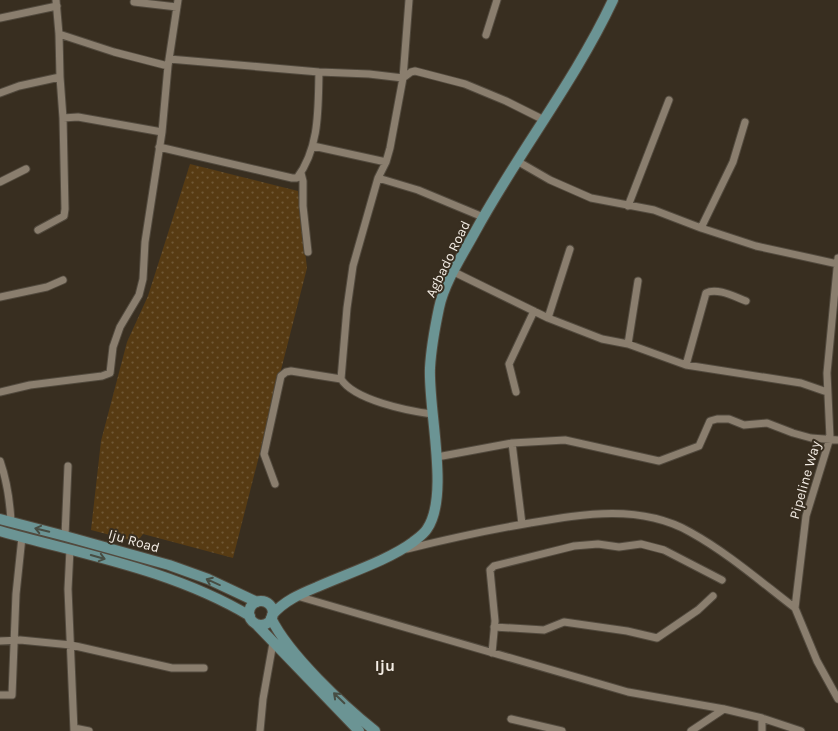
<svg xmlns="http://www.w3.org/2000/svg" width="838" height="731" font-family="Karla,sans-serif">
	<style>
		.grass { fill: url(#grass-dots) }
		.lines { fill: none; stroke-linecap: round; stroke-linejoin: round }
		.street-casing { stroke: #524a3e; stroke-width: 9 }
		.secondary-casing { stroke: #524a3e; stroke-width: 12 }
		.street { stroke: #8a7e6e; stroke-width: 7 }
		.secondary { stroke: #6b9494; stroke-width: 10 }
		.oneway { stroke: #474d43 }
		.labels { text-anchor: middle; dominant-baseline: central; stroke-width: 4; stroke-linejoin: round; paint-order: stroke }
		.street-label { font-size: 14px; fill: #f4ede5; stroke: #382e20 }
		.quarter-label { font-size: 16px; font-weight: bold; fill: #f4ede5; stroke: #382e20 }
	</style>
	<defs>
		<pattern id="grass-dots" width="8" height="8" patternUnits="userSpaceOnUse" patternTransform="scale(1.25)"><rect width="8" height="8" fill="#573b13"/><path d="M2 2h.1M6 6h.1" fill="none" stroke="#705835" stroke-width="1.8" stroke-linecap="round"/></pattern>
	</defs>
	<rect width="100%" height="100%" fill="#382e20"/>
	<path class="grass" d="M190 164 298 191 307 268 233 558 143 534 137 542 91 530 101 441 127 342 148 296Z"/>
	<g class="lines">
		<defs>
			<path id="street" d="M409 0 403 78 390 148 386 162 378 178 353 266 347 308 341 379C354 400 408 411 432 414
				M134 2 177 7
				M0 18 57 6
				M59 34 114 52 168 66 178 0
				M486 35 497 0
				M169 59 319 72 369 74 403 78 411 72 415 71 465 84 506 101 544 120
				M0 93 19 86 60 77 59 34 56 0
				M63 118 78 117 162 132
				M313 146 386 162
				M159 147 292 178H297C320 147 318 108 319 72
				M517 161 550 180 591 198 654 210 701 228 756 246 838 264
				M301 173 303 181V206L308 252
				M378 178 418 190 483 217
				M0 182 26 169
				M628 206 669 100
				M701 228 733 162 745 122
				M38 230 64 216 65 209 63 118 60 77
				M838 258 827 373 830 438 806 516 795 608 817 661 838 699
				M454 272 548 318 602 339 628 344 686 365 801 383 827 392
				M0 297 47 287 63 280
				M548 318 570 249
				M628 344 638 281
				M686 365 706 293C717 287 735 297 746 301
				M0 392 30 385 102 376 110 373 113 347 120 327 139 295 143 279 145 242 162 132 168 66
				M516 392 509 364 534 311
				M512 443 522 524
				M437 457 512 443 565 440 659 461 699 446 710 421 717 419H729L744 425 767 423 793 433 811 438 838 440
				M0 461C7 481 10 502 11 522
				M275 484 264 454 281 376 286 372 291 371 341 379
				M65 536 68 466
				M70 549 68 589 74 731
				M407 549C448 539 488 530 530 523 583 514 640 504 690 532 728 553 761 582 795 608
				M297 596 628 692 724 709 762 718 801 731
				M494 627 544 630 564 622 627 631 657 638 698 610 713 596
				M0 641 20 640 71 645 172 668H204
				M492 653 495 621 490 570 494 566 574 546 598 544 619 547 641 544 664 550 722 580
				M0 695H12L16 594 22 537
				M511 719 562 731
				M74 728 89 731
				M260 731 263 699 273 643
				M691 731 724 709
				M762 731V718"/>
			<path id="secondary" d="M0 519 65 536 169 565 208 579 257 602
				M0 531C85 555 173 570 250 616
				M249 613a12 12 0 1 1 24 0a12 12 0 1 1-24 0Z
				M272 615C284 601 300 594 317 587 346 574 389 560 413 542 418 538 424 534 427 529 450 496 428 410 430 368 431 349 435 327 439 308 444 283 463 254 475 232 518 153 575 81 613 0
				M271 618C289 655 343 705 375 731
				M256 624 359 731"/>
		</defs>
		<use href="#street" class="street-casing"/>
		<use href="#secondary" class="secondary-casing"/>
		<use href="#street" class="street"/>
		<use href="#secondary" class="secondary"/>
	</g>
	<defs><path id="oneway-shaft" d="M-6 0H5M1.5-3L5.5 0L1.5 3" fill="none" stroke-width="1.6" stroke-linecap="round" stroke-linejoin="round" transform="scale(1.25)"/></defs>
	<g class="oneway">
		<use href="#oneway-shaft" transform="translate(42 530) rotate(-166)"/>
		<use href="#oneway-shaft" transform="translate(98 557) rotate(16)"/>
		<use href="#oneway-shaft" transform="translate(213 582) rotate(-156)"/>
		<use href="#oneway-shaft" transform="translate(339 698) rotate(-136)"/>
	</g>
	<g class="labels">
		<g class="street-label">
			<text transform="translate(448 259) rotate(-64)">Agbado Road</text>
			<text transform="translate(805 480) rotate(-74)">Pipeline Way</text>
			<text transform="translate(134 541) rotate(16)">Iju Road</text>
		</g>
		<g class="quarter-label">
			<text x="385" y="665">Iju</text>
		</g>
	</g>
</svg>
